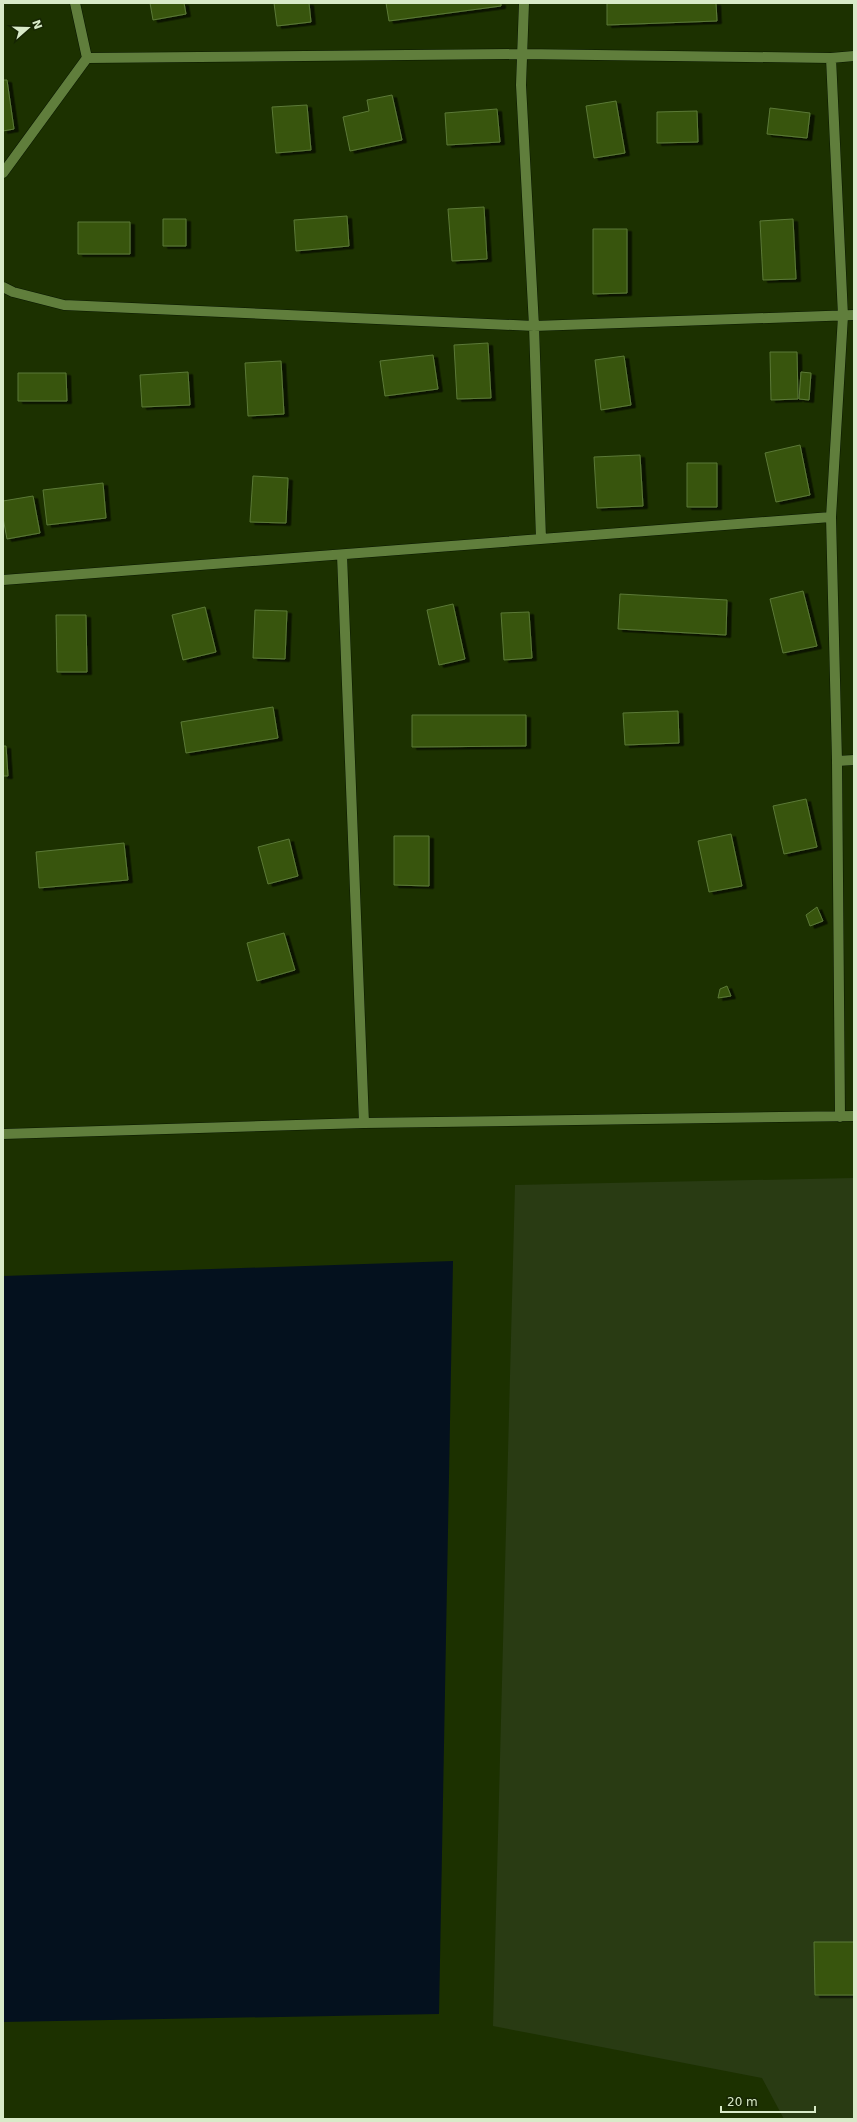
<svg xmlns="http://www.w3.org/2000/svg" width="857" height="2122" font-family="'DejaVu Sans',sans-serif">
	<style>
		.built { fill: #293b13 }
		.water { fill: #04111e }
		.building { fill: #38550e; stroke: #5b7937; filter: url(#shadow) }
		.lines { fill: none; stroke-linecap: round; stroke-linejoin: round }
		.street-casing { stroke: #091700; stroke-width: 11 }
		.street { stroke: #607e3c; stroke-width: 10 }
	</style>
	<defs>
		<filter id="shadow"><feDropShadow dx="4.5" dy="2.5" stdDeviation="0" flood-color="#0009"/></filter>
	</defs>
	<rect width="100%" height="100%" fill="#1c3100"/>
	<path class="built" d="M854 1178V2119H784L762 2078 493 2026 515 1185Z"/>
	<path class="water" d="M453 1261 439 2014 3 2022V1276Z"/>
	<path class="building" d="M150 3H184L186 14 153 20Z
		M274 3H309L311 22 277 26Z
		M386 3H501V6L389 21Z
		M607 3H716L717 21 607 25Z
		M3 80H7L14 129 3 131Z
		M392 95 402 140 350 151 343 117 369 111 367 100Z
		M616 101 625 153 594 158 586 106Z
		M307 105 311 150 276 153 272 107Z
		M770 108 810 113 807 138 767 134Z
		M497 109 500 142 447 145 445 113Z
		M697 111 698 142 657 143V112Z
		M484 207 487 259 452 261 448 209Z
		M347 216 349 246 296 251 294 220Z
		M163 219H186V246H163Z
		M793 219 796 279 763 280 760 221Z
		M78 222H130V254H78Z
		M593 229H627V293L593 294Z
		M488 343 491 398 457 399 454 345Z
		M770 352H797L798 399 771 400Z
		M433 355 438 389 385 396 380 361Z
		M624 356 631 405 601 410 595 360Z
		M281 361 284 414 248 416 245 363Z
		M188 372 190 405 142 407 140 375Z
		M801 372 811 373 809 400 799 399Z
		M18 373H66L67 401H18Z
		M800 445 810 495 776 502 765 453Z
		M640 455 643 506 597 508 594 457Z
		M687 463H717V507H687Z
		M253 476 288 478 286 523 250 522Z
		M103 483 106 518 47 525 43 490Z
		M33 496 40 533 7 539 3 518V501Z
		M803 591 817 646 783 653 770 599Z
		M620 594 727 600 726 635 618 629Z
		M453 604 465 659 439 665 427 610Z
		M205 607 216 652 183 660 172 615Z
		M255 610 287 611 285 659 253 658Z
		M529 612 532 658 504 660 501 613Z
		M56 615H86L87 672H57Z
		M273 707 278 738 186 753 181 722Z
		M678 711 679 743 625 745 623 713Z
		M412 715H526V746L412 747Z
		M3 746H6L8 776H3Z
		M806 799 817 847 784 854 773 806Z
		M731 834 742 886 709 892 698 841Z
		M394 836H429V886L394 885Z
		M289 839 298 876 268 884 258 847Z
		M124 843 128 880 39 888 36 852Z
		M817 907 823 921 810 926 806 915Z
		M284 933 295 970 257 981 247 943Z
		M727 986 731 996 718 998 720 989Z
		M814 1942H854V1995H815Z"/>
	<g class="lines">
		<defs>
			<path id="street" d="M524 3 521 85 534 326 541 539
				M87 58 522 54 831 58 854 56
				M831 58 843 316 831 517 837 761 840 1117
				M3 173 87 58 75 3
				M3 287 13 292 64 305 534 326 854 315
				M342 555 364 1123
				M3 580 831 517
				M837 761 854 760
				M3 1134 364 1123 854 1116"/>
		</defs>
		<use href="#street" class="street-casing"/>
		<use href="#street" class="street"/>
	</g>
	<rect width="857" height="2122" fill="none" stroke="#d8eac8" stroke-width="8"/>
	<g transform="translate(28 28) rotate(70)" stroke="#162503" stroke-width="3" paint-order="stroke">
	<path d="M0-3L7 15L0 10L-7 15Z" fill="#d8eac8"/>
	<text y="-6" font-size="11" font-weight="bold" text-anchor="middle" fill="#d8eac8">N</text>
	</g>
	<path d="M721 2106v6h94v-6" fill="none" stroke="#d8eac8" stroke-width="2"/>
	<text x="727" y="2106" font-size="12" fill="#d8eac8" stroke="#162503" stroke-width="3" paint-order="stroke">20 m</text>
</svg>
